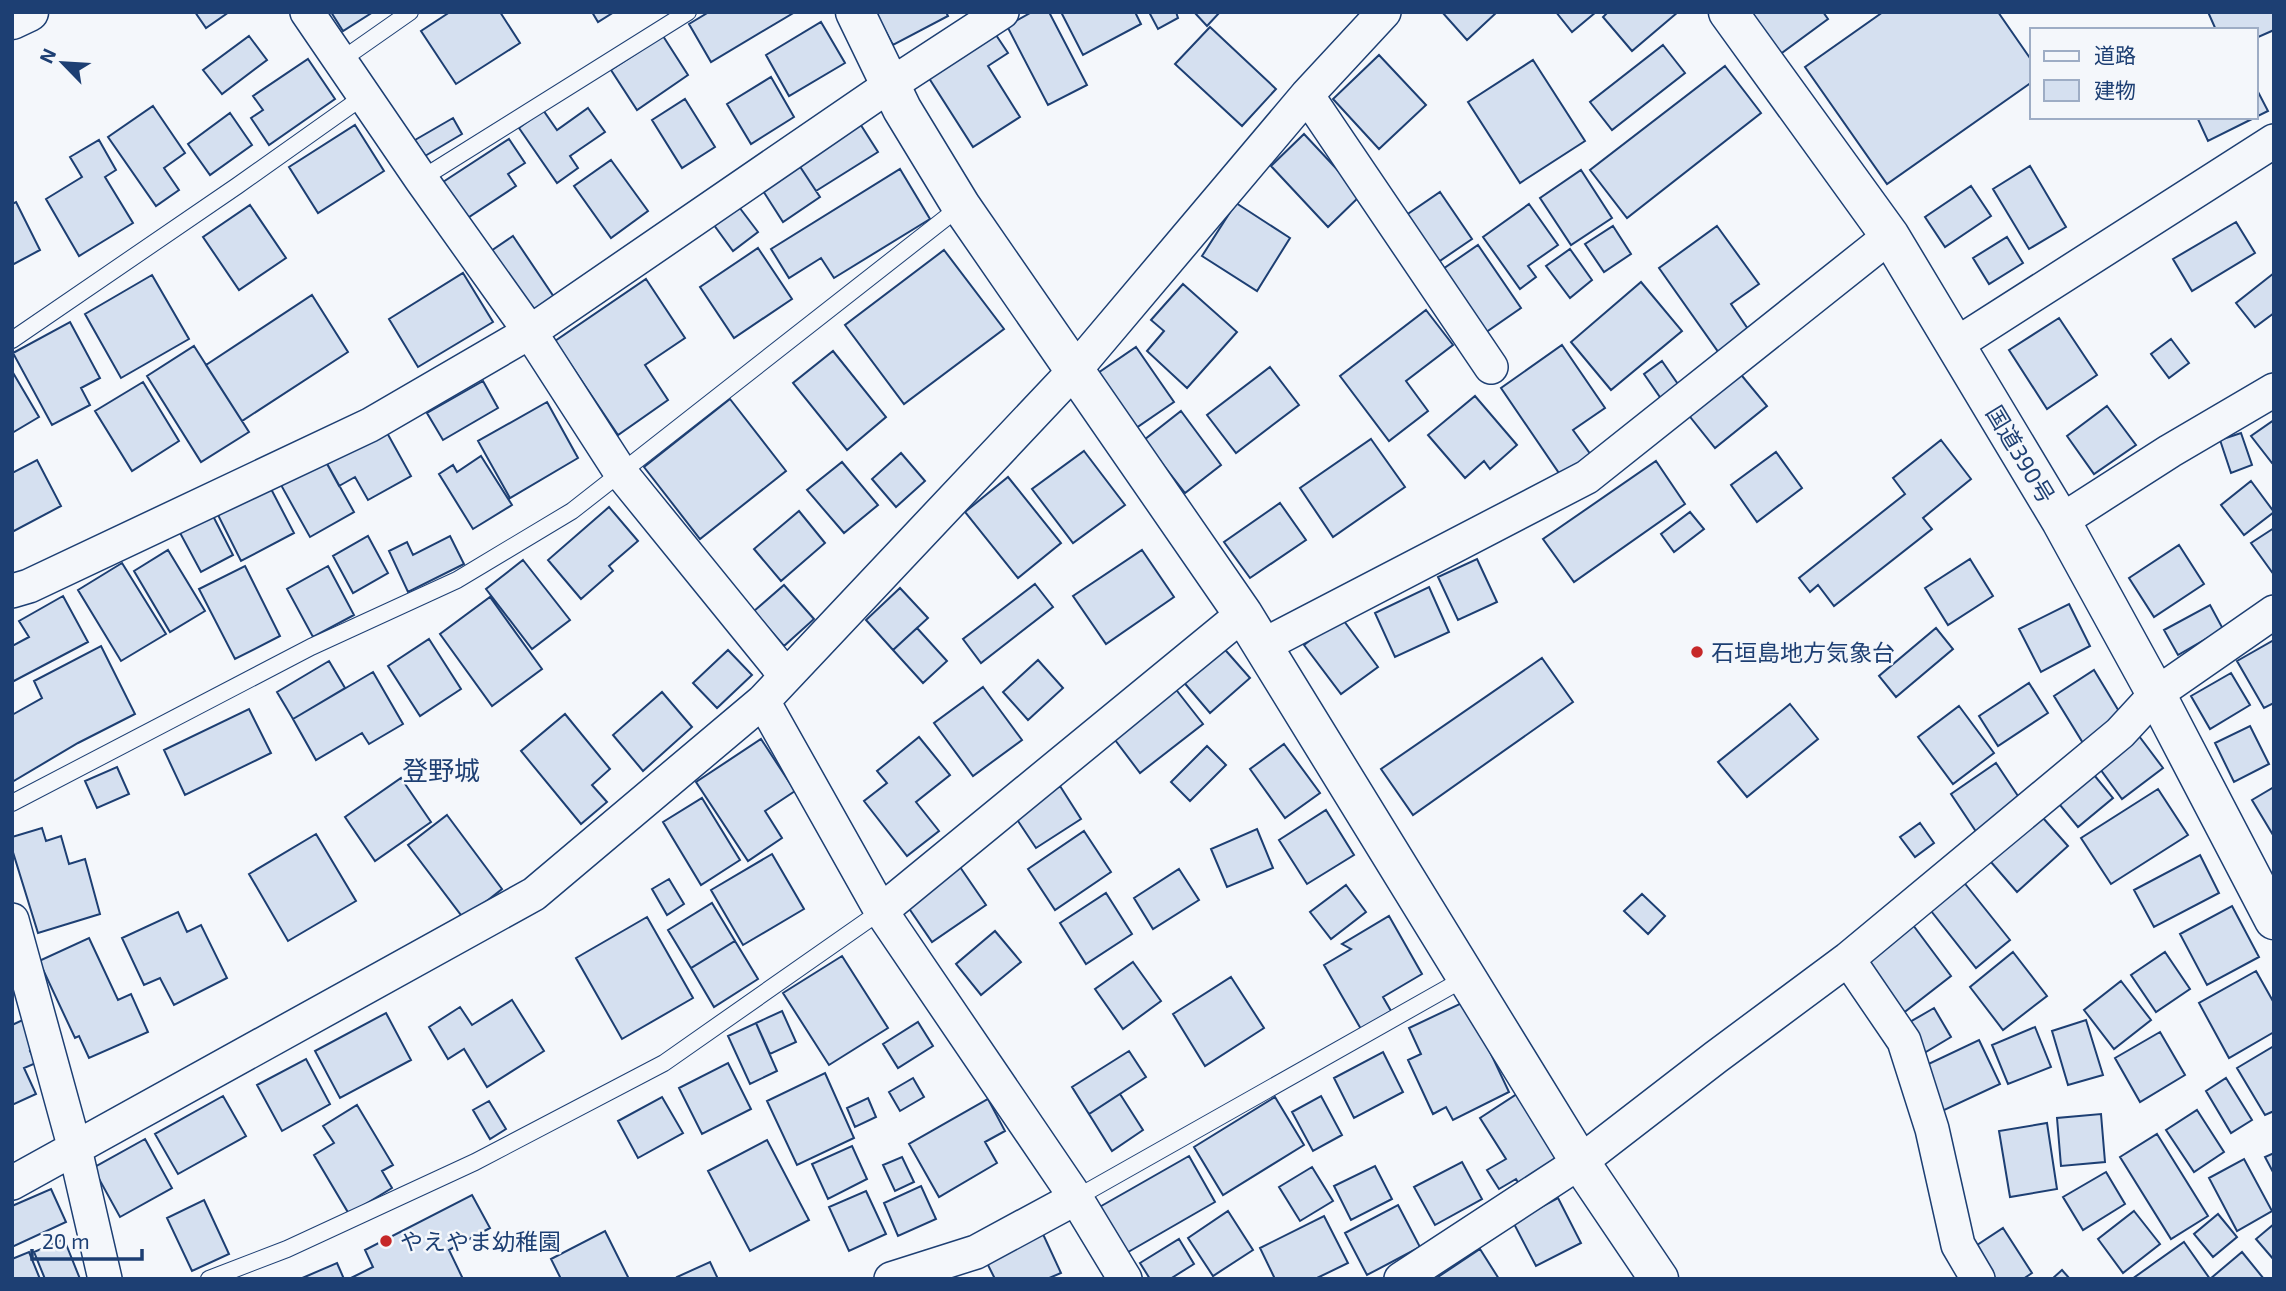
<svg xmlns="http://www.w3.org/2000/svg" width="2286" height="1291" font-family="'Exo 2','Noto Sans JP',sans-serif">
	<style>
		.building { fill: #d5e0f0; stroke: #1d3f73; stroke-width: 2 }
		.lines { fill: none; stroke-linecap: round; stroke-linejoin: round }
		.service-casing { stroke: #1d3f73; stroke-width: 18 }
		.minor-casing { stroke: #1d3f73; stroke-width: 36 }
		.tertiary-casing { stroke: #1d3f73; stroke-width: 41 }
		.trunk-casing { stroke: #1d3f73; stroke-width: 41 }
		.service { stroke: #f4f7fb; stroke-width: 16 }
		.minor { stroke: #f4f7fb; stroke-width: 33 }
		.tertiary { stroke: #f4f7fb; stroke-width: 38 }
		.trunk { stroke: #f4f7fb; stroke-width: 38 }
		.poi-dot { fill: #c62828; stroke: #f4f7fb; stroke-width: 2.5 }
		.labels { text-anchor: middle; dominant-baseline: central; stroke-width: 5; stroke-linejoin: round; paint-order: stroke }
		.street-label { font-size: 23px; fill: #1d3f73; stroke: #f4f7fb }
		.poi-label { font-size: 23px; fill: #1d3f73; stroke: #f4f7fb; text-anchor: start }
		.quarter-label { font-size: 26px; fill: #1d3f73; stroke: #f4f7fb }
	</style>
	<rect width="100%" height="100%" fill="#f4f7fb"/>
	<path class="building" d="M195 12H229L206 28Z
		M331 12H373L343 31Z
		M450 12H500L520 43 456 84 421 31Z
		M592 12H614L598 22Z
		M709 12H795L711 62 689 24Z
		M875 12H946L948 16 893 45Z
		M1032 12H1049L1087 85 1048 105 1007 26Z
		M1061 12H1135L1141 24 1083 55Z
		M1149 12H1176L1178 18 1158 29Z
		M1194 12H1220L1207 26Z
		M1442 12H1497L1467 40Z
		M1556 12H1596L1572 32Z
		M1608 12H1678L1632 51 1603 17Z
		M1748 12H1823L1828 19 1779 55Z
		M1883 12H1998L2032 61V82L1887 184 1805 67Z
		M2208 12H2274V30L2256 38V30H2216Z
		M821 22 845 63 789 96 766 55Z
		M1210 27 1276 89 1242 126 1175 64Z
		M994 32 1008 53 988 66 1020 117 973 147 927 75Z
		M249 36 267 60 222 94 203 70Z
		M663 36 688 75 637 110 611 70Z
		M1663 45 1685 73 1612 130 1590 102Z
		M1379 55 1426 105 1379 149 1333 99Z
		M308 59 335 99 269 145 251 118 263 110 253 96Z
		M1533 60 1585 141 1520 183 1468 102Z
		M1725 66 1761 113 1627 218 1590 170Z
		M771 77 794 117 751 144 727 104Z
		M2256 88 2268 111 2256 117Z
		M685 99 715 147 682 168 652 120Z
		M153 106 185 153 164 168 179 190 156 206 108 137Z
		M588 108 605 132 570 156 578 168 557 183 519 128 543 110 557 130Z
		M230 113 252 145 210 175 188 144Z
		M2197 117H2256L2208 141Z
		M453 118 462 134 425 156 415 140Z
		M857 119 878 152 816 191 795 159Z
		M355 125 384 171 318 213 289 167Z
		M1304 134 1361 195 1328 227 1271 166Z
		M509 139 525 163 508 174 516 186 466 219 443 182Z
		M99 140 116 170 105 177 133 223 79 256 46 199 82 177 70 157Z
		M795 159 820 197 783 222 758 183Z
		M611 160 648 211 611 238 574 186Z
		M2030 166 2066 227 2029 249 1993 189Z
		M900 169 930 219 834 278 821 258 789 278 771 249Z
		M1581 170 1612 218 1571 245 1540 198Z
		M1971 186 1991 216 1945 247 1925 217Z
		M1440 192 1472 239 1431 267 1399 220Z
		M16 202 40 250 12 265V204Z
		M736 203 758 232 733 251 711 221Z
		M1236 203 1290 238 1257 291 1202 256Z
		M1529 204 1558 245 1528 266 1536 277 1520 289 1483 237Z
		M250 205 286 258 239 290 203 237Z
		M2236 222 2255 253 2192 291 2173 259Z
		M1613 226 1631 254 1604 272 1585 244Z
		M1717 226 1759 284 1731 304 1750 332 1719 353 1659 268Z
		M513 236 554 297 529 314 488 253Z
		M2007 237 2023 263 1989 284 1973 258Z
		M1478 245 1521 308 1479 337 1437 273Z
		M758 248 792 299 734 338 700 287Z
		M1570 249 1592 280 1570 298 1546 266Z
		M944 250 1004 329 904 404 845 325Z
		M463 273 493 322 418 367 389 319Z
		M2274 273V313L2255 327 2236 303Z
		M152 275 189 339 121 378 85 314Z
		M646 279 685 338 645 365 668 400 618 435 555 341Z
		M1641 282 1682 331 1611 390 1571 342Z
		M1183 284 1237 332 1187 388 1147 351 1164 331 1151 320Z
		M312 295 348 352 242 421 206 365Z
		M1426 310 1453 345 1406 381 1428 411 1389 441 1340 376Z
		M2059 318 2097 375 2047 409 2009 350Z
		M70 322 100 378 81 388 90 405 52 425 13 353Z
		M2171 339 2189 363 2169 378 2151 354Z
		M1562 345 1605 408 1573 430 1591 455 1561 476 1501 388Z
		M194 346 249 432 201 462 147 376Z
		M1136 347 1174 402 1136 428 1098 373Z
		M833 351 886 417 847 450 793 383Z
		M1662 361 1680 387 1662 400 1644 374Z
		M1270 367 1299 405 1236 453 1207 415Z
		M12 371 39 417 12 433Z
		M1738 371 1767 406 1715 448 1687 413Z
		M483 381 498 408 443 440 427 413Z
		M143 382 179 441 132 471 95 411Z
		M1475 396 1517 445 1490 469 1484 461 1465 478 1428 435Z
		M730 399 786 471 700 539 644 467Z
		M547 402 578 458 510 498 478 441Z
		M2107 406 2136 445 2094 474 2067 436Z
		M1181 411 1221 465 1185 493 1144 440Z
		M2274 420V462L2272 463 2251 436Z
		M386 431 411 476 368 500 355 477 339 486 327 464Z
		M2241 433 2252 465 2231 473 2220 440Z
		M1371 439 1405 487 1333 537 1300 488Z
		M1941 440 1971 479 1923 518 1932 529 1834 606 1818 585 1810 592 1799 578 1905 494 1893 478Z
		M1084 451 1125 505 1073 543 1032 489Z
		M1776 452 1802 488 1757 522 1731 485Z
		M901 453 925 481 896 507 872 479Z
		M481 456 512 505 473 529 439 474 453 465 457 472Z
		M37 460 61 506 12 532V473Z
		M325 460 354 512 310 537 281 485Z
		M1656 461 1685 504 1574 582 1543 539Z
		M842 462 878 505 844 533 807 490Z
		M1008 477 1061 543 1018 578 965 512Z
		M2251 481 2274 512 2244 535 2221 505Z
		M270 487 294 533 241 561 218 515Z
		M1280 503 1306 540 1250 578 1224 542Z
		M609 507 638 541 609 566 613 571 581 599 548 560Z
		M799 511 825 543 781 581 754 549Z
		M1690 512 1704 529 1674 552 1661 534Z
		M212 514 233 555 201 572 179 531Z
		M2274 528V575L2251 543Z
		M368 536 388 573 353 593 333 556Z
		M450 536 464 564 408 592 389 551 407 542 413 555Z
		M2179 545 2204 584 2154 617 2129 578Z
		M168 550 205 611 170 632 134 571Z
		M1142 550 1174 597 1106 644 1073 596Z
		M1477 559 1497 602 1458 620 1438 577Z
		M1970 559 1993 596 1948 625 1925 588Z
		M523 560 570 620 532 649 486 589Z
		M122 563 166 634 121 661 78 590Z
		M245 566 280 636 235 659 199 589Z
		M328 566 354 615 313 637 287 589Z
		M1035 584 1053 607 981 663 963 639Z
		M784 585 814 619 784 646 754 611Z
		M1429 587 1449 632 1395 657 1375 613Z
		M900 588 928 618 893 650 866 620Z
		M63 596 88 642 12 682V646L29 637 19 621Z
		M490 597 542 669 492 706 440 634Z
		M2069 604 2090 646 2041 672 2019 629Z
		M2210 605 2223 629 2178 655 2164 630Z
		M1341 617 1378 667 1341 694 1304 645Z
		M917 628 947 661 923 683 893 650Z
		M1936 628 1953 649 1896 697 1879 676Z
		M429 639 461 689 420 716 388 666Z
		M2274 640V703L2264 708 2237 661Z
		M1220 644 1250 678 1210 713 1181 679Z
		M101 646 135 714 78 743 12 782V715L42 698 34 681Z
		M728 650 752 675 717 708 693 683Z
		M1542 658 1573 702 1413 815 1381 769Z
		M1038 660 1063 688 1028 720 1003 692Z
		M329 661 345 688 293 719 277 692Z
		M2094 670 2123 718 2083 743 2054 696Z
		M373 672 403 724 369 744 362 733 316 760 293 719Z
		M2231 673 2250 705 2210 729 2191 696Z
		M2029 683 2048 713 1998 746 1979 716Z
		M983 687 1022 740 973 776 934 723Z
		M1174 687 1203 724 1140 773 1112 736Z
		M662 692 692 727 643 771 613 735Z
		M1790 704 1818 739 1747 797 1718 762Z
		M1959 706 1994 753 1953 784 1918 737Z
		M249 709 271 753 185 795 164 750Z
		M565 714 610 769 592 785 607 802 581 824 521 751Z
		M2250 726 2269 764 2234 782 2215 743Z
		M2136 732 2163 768 2122 799 2095 762Z
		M919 737 950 775 916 802 939 831 907 856 864 801 887 783 877 771Z
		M761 739 795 791 765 811 782 838 748 861 696 782Z
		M1284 744 1320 793 1285 818 1250 769Z
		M1207 746 1226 765 1190 801 1171 782Z
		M1996 763 2022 802 1977 833 1951 794Z
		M117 767 129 794 97 808 85 781Z
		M2090 770 2113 798 2078 827 2055 799Z
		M401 778 431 822 375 861 345 817Z
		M1060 786 1081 819 1036 848 1014 815Z
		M2274 787V835H2273L2252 800Z
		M2158 789 2188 835 2111 884 2081 838Z
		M702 798 740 860 701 885 663 822Z
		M2035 809 2068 846 2017 892 1984 854Z
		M1326 810 1354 855 1307 884 1279 840Z
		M447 815 502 889 464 919 408 845Z
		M1920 823 1934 843 1915 857 1900 837Z
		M42 828 46 841 61 836 69 864 85 859 100 914 38 933 12 849V837Z
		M1257 829 1273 868 1227 887 1211 849Z
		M1084 831 1111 872 1055 910 1028 869Z
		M316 834 356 901 288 941 249 874Z
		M772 854 804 909 743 945 711 890Z
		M2200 855 2219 893 2154 927 2134 890Z
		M960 867 986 905 932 942 906 904Z
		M1179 869 1199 900 1153 929 1134 898Z
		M1958 875 2010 940 1976 968 1924 902Z
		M669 879 684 904 667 915 652 889Z
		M1346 885 1366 912 1331 939 1310 912Z
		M1106 893 1132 934 1086 964 1060 923Z
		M1642 894 1665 916 1648 934 1624 911Z
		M712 903 735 941 691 968 668 930Z
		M2232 906 2259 957 2207 985 2180 934Z
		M178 912 187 932 201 925 227 978 174 1005 160 978 144 985 122 938Z
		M1389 916 1422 974 1383 997 1391 1011 1361 1029 1324 965 1351 949 1342 944Z
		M647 917 693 998 622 1039 576 958Z
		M1910 921 1951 976 1902 1014 1861 959Z
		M995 931 1021 962 981 995 956 964Z
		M89 938 118 1000 131 994 148 1032 89 1058 79 1036 75 1038 39 961Z
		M735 941 758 979 714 1007 691 968Z
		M2013 952 2047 996 2003 1030 1970 987Z
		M2165 952 2190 989 2156 1012 2131 975Z
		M842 956 888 1028 829 1065 783 993Z
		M1133 962 1161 1001 1123 1029 1095 989Z
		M2256 971 2274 1003V1032L2229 1058 2199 1003Z
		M1231 977 1264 1028 1205 1066 1173 1014Z
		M2121 981 2151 1020 2114 1049 2084 1010Z
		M512 1000 544 1051 487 1087 464 1049 448 1059 429 1027 460 1007 472 1025Z
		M1466 1001 1509 1092 1453 1120 1446 1107 1433 1114 1408 1060 1421 1054 1409 1028Z
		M1934 1008 1951 1037 1919 1056 1903 1026Z
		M782 1011 796 1042 770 1054 756 1023Z
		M386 1013 411 1060 340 1098 315 1051Z
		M27 1018 40 1046 30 1051 36 1063 24 1068 36 1094 12 1105V1025Z
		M2086 1020 2103 1075 2068 1085 2052 1031Z
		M918 1022 933 1046 898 1068 883 1044Z
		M756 1023 777 1071 750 1084 728 1036Z
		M2035 1027 2051 1067 2008 1084 1992 1045Z
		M2160 1032 2185 1075 2140 1102 2115 1058Z
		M1979 1040 2000 1084 1940 1112 1920 1068Z
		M2274 1046V1111L2265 1115 2237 1068Z
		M1129 1051 1146 1077 1089 1114 1072 1087Z
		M1383 1052 1403 1092 1354 1118 1334 1078Z
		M306 1059 330 1104 282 1131 257 1085Z
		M728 1063 751 1109 702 1134 679 1088Z
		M825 1073 854 1138 797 1165 767 1101Z
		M913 1078 924 1097 900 1111 889 1092Z
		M2226 1078 2252 1120 2231 1133 2206 1091Z
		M1120 1094 1143 1130 1112 1151 1089 1114Z
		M1517 1094 1564 1170 1525 1194 1516 1179 1499 1189 1487 1170 1506 1159 1480 1118Z
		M223 1096 246 1136 178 1174 155 1134Z
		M1321 1096 1342 1135 1313 1151 1292 1112Z
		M662 1097 683 1133 638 1158 618 1121Z
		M1275 1097 1304 1145 1223 1195 1194 1147Z
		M868 1098 876 1117 855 1127 847 1108Z
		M988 1099 1005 1131 985 1142 997 1163 939 1197 909 1144Z
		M489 1101 506 1129 490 1139 473 1110Z
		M357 1105 393 1165 382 1171 392 1188 349 1214 314 1155 334 1143 323 1126Z
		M2197 1110 2224 1152 2194 1172 2166 1130Z
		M2101 1114 2105 1162 2061 1166 2057 1118Z
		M2047 1123 2057 1189 2010 1197 1999 1131Z
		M2157 1134 2208 1216 2171 1239 2120 1157Z
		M145 1139 172 1188 120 1217 93 1168Z
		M767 1140 809 1220 750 1251 708 1171Z
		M852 1146 867 1179 828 1199 812 1164Z
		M2274 1153V1174L2265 1157Z
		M1189 1156 1215 1202 1123 1255 1096 1209Z
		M902 1157 914 1182 895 1191 883 1165Z
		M2244 1159 2272 1211 2237 1231 2209 1178Z
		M1462 1162 1482 1199 1435 1225 1414 1187Z
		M1375 1166 1392 1199 1351 1220 1334 1186Z
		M1312 1167 1333 1201 1300 1221 1279 1187Z
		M2106 1172 2125 1204 2083 1230 2063 1197Z
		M921 1186 936 1219 898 1236 884 1203Z
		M51 1189 66 1222 12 1247V1206Z
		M866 1191 886 1234 849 1251 829 1207Z
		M472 1195 490 1228 449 1250 463 1279H349L373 1267 365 1250Z
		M1558 1198 1581 1243 1536 1266 1513 1222Z
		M204 1200 229 1254 192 1271 167 1218Z
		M1398 1205 1420 1247 1367 1275 1345 1233Z
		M1228 1211 1253 1250 1213 1276 1188 1238Z
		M2134 1211 2160 1244 2123 1273 2098 1239Z
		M2218 1214 2237 1237 2213 1257 2194 1234Z
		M1324 1216 1348 1263 1315 1279H1275L1260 1248Z
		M2274 1224V1260L2256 1239Z
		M2003 1228 2032 1273 2023 1279H1982L1965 1253Z
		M605 1231 629 1279H561L551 1259Z
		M1042 1232 1061 1273 1047 1279H995L985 1259Z
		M64 1239 80 1279H45L34 1252Z
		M1179 1239 1194 1264 1170 1279H1150L1140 1263Z
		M2184 1242 2210 1279H2132Z
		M1480 1249 1499 1279H1435Z
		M29 1252 40 1279H12V1259Z
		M2242 1252 2264 1279H2209H2210Z
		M710 1262 718 1279H678L677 1277Z
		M337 1263 344 1279H300Z
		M2062 1270 2070 1279H2052Z"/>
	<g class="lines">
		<defs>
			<path id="service" d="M340 61 410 12
				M421 179 688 12
				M12 340 237 186 364 96
				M12 803 311 647 457 580 572 511 961 206
				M1076 1198 1467 977
				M209 1279 287 1249 475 1162 664 1063 881 911"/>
			<path id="minor" d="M307 12 421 179 530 332 621 473 786 676
				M1307 95 1491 367
				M1955 345 2274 141
				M2061 521 2170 451 2274 390
				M12 591 29 586 370 425 530 332 890 85 1002 12
				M1264 645 1587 477 1890 236
				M763 701 881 911 1076 1198 1125 1279
				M881 911 1243 614
				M12 920 75 1149 105 1279
				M1848 959 1904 1041 1932 1129 1958 1245 1978 1279
				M12 1183 534 894 763 701 1074 371 1307 95 1384 12
				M891 1279 976 1252 1076 1198
				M1401 1279 1580 1162 1716 1057 1848 959 2120 733 2156 694 2274 612"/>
			<path id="tertiary" d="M855 12 902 109 961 206 1243 614 1580 1162 1659 1279
				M12 20 29 12"/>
			<path id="trunk" d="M1728 12 1890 236 2061 521 2156 694 2274 920"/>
		</defs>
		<use href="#service" class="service-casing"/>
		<use href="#minor" class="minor-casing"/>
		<use href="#tertiary" class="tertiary-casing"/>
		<use href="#trunk" class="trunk-casing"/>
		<use href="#service" class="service"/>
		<use href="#minor" class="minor"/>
		<use href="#tertiary" class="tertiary"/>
		<use href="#trunk" class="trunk"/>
	</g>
	<g class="poi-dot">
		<circle cx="1697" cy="652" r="7"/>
		<circle cx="386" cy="1241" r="7"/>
	</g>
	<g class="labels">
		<g class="street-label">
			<text transform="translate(2021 454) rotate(59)">国道390号</text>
		</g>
		<g class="poi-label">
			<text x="1711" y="652">石垣島地方気象台</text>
			<text x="400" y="1241">やえやま幼稚園</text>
		</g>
		<g class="quarter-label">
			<text x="441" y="769">登野城</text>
		</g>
	</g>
	<rect width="2286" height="1291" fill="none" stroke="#1d3f73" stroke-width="28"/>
	<rect x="2030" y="28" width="228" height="91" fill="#f4f7fb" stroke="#9eadc5" stroke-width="2"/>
	<rect x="2044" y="51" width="35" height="10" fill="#f4f7fb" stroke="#9eadc5" stroke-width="2"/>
	<text x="2094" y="63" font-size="21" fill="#1d3f73">道路</text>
	<rect x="2044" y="80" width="35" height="21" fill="#d5e0f0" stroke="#9eadc5" stroke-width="2"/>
	<text x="2094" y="98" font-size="21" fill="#1d3f73">建物</text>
	<g transform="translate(63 63) rotate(295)" stroke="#f4f7fb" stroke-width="5" paint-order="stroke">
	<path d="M0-5L12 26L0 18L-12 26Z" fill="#1d3f73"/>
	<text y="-10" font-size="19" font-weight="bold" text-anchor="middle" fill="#1d3f73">N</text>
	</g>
	<path d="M32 1249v10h110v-10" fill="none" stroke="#1d3f73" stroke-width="3.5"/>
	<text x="42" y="1249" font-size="21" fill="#1d3f73" stroke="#f4f7fb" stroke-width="5" paint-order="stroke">20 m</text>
</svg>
